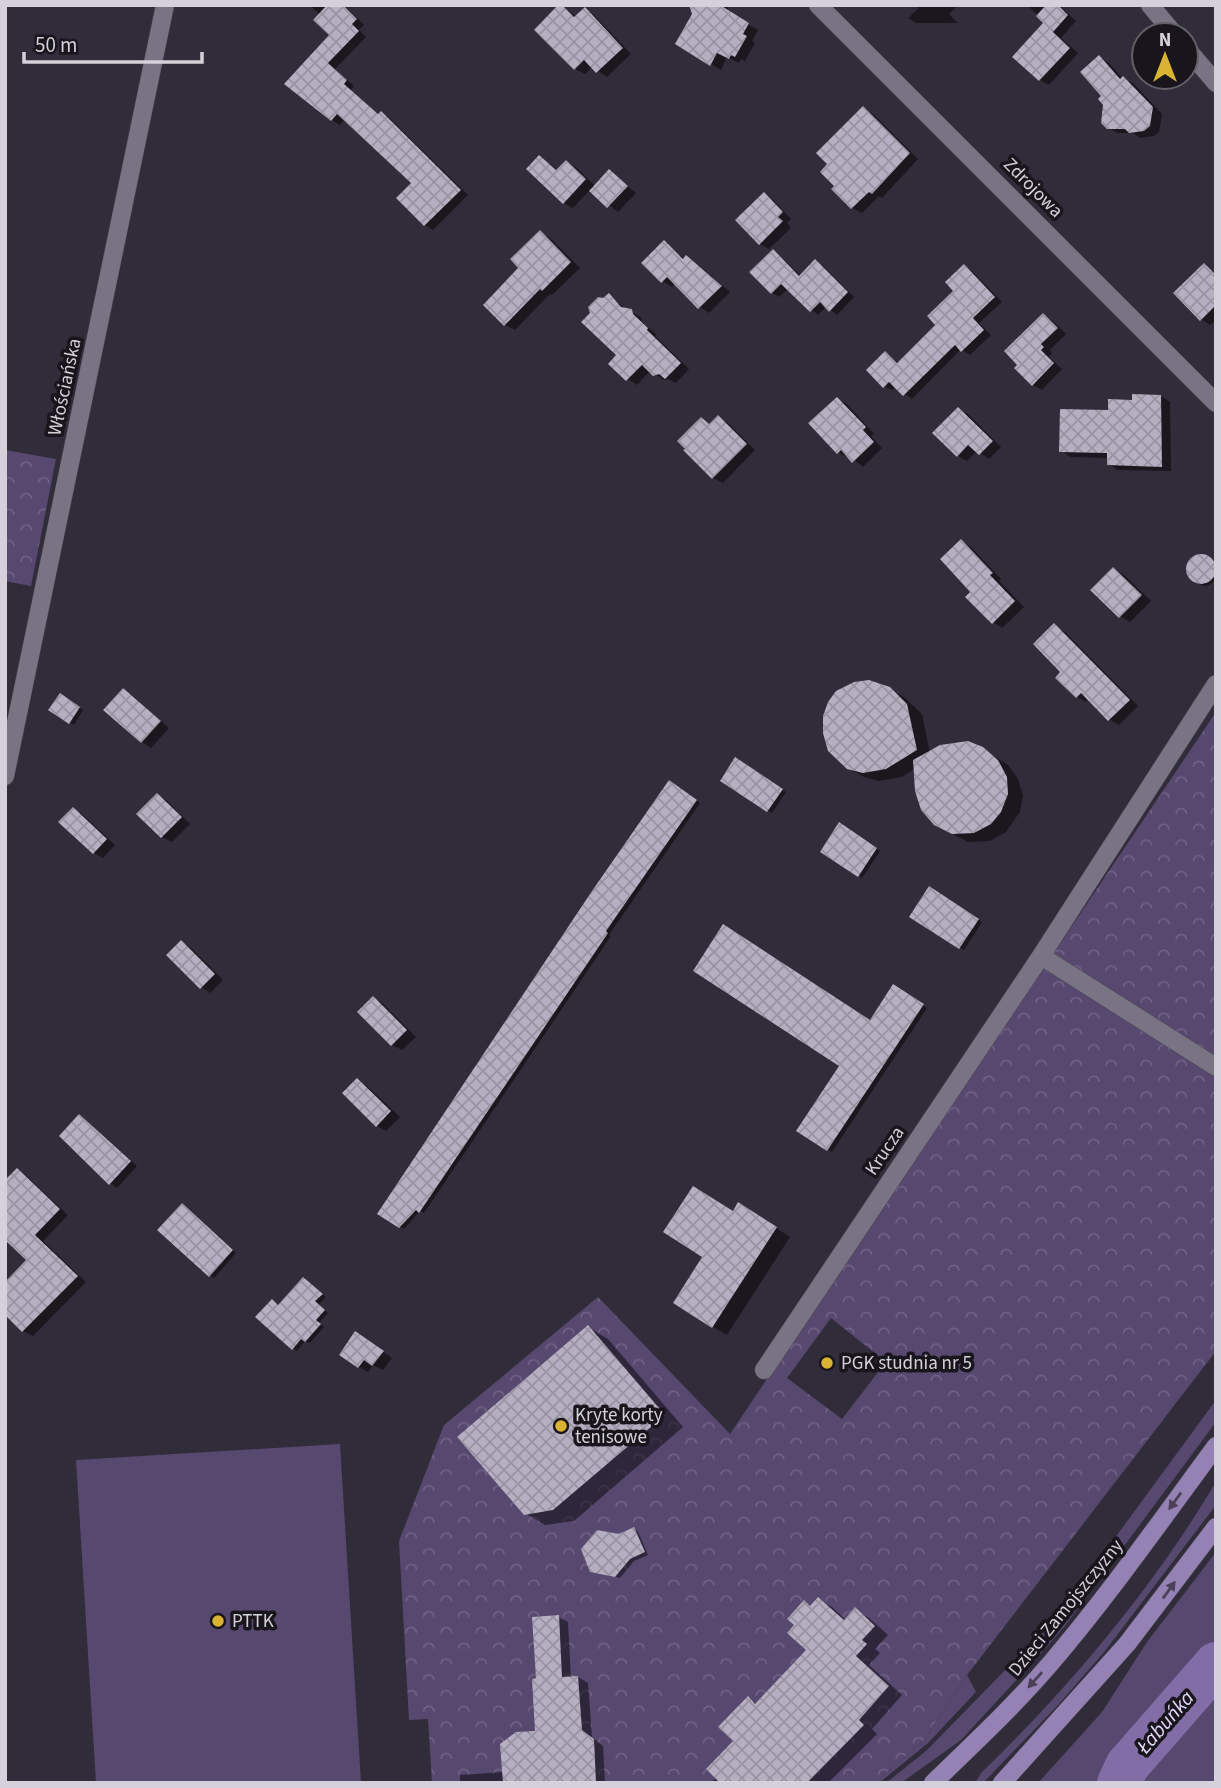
<svg xmlns="http://www.w3.org/2000/svg" width="1221" height="1788" font-family="'Source Sans 3',sans-serif">
	<style>
		.green { fill: #57486f }
		.forest { fill: url(#forest-crowns); fill-rule: evenodd }
		.shadow { fill: #0007 }
		.lines { fill: none; stroke-linecap: round; stroke-linejoin: round }
		.river { stroke: #836da7; stroke-width: 44 }
		.building { fill: url(#building-cross-hatch) }
		.minor-casing { stroke: #4d4955; stroke-width: 19 }
		.primary-casing { stroke: #4d4955; stroke-width: 19 }
		.minor { stroke: #797484; stroke-width: 18 }
		.primary { stroke: #9582b5; stroke-width: 18 }
		.oneway { fill: #4a4159 }
		.poi-dot { fill: #dab333; stroke: #18161c; stroke-width: 2.5 }
		.labels { text-anchor: middle; dominant-baseline: central; stroke-width: 7; stroke-linejoin: round; paint-order: stroke }
		.street-label { font-size: 19px; fill: #d4d1da; stroke: #18161c }
		.poi-label { font-size: 19px; fill: #d4d1da; stroke: #18161c; text-anchor: start }
		.water-label { font-size: 21px; font-style: italic; fill: #e3d8fa; stroke: #18161c }
	</style>
	<defs>
		<pattern id="forest-crowns" width="20" height="18" patternUnits="userSpaceOnUse" patternTransform="scale(1.75)"><rect width="20" height="18" fill="#57486f"/><path d="M2 6a3 3 0 1 1 6 0M12 15a3 3 0 1 1 6 0" fill="none" stroke="#6e6183"/></pattern>
		<pattern id="building-cross-hatch" width="8" height="8" patternUnits="userSpaceOnUse" patternTransform="scale(1.75)"><rect width="8" height="8" fill="#b5afc1"/><path d="M0 0l8 8M0 8l8-8" fill="none" stroke="#9893a1"/></pattern>
	</defs>
	<rect width="100%" height="100%" fill="#312c3a"/>
	<path class="green" d="M1216 1400V1422L1064 1627 1044 1650 961 1740 901 1783H886L926 1751 1057 1617Z
		M340 1444 361 1783H96L76 1460Z
		M1216 1482V1505L1105 1651 1058 1705 983 1783H975L981 1773C1069 1688 1153 1588 1216 1482Z
		M1216 1552 1215 1783H1038L1102 1712 1147 1642Z
		M967 1675 976 1692 928 1743 879 1783H875L924 1740Z"/>
	<path class="forest" d="M5 450 56 459 31 586 5 581Z
		M1216 712V1351L967 1675 924 1740 875 1783H432L428 1719 409 1720 399 1541 444 1425 598 1297 730 1434ZM831 1318 886 1362 842 1419 787 1378Z"/>
	<path class="shadow" d="M310 5H344L364 25 359 30 366 37 335 69 354 86 351 90 379 115 381 113 389 118 468 195 433 230 425 225 413 183 345 119 340 125 332 120 286 84 331 35 320 15Z
		M561 5 577 17 585 9 594 15 631 54 607 77 592 67 585 74 575 69Z
		M691 5H727L729 13 758 30 752 41 755 43 745 61 741 59 739 63 727 57 721 70 677 44 693 15Z
		M916 5H958L949 14 958 23H916L908 18 919 8Z
		M1027 5H1059L1076 21 1061 38 1078 53 1049 85 1040 80 1015 57 1046 23Z
		M1099 57 1109 63 1123 79 1133 83 1162 114 1159 132 1154 136 1140 138 1133 133H1118L1108 128Z
		M864 108 873 114 918 159 882 198 879 196 862 213 852 208Z
		M540 157 558 170 566 162 576 167 595 186 610 171 636 193 618 212 590 190 573 208 564 203Z
		M764 195 773 200 791 219 787 223 791 228 769 249 760 244Z
		M540 232 550 238 580 268 552 295 550 294 515 330 505 325 485 305 521 268Z
		M664 242 685 259 686 257 696 263 730 292 709 313 700 307 675 283 672 287 663 281Z
		M773 252 780 256 801 276 815 262 823 266 854 297 837 315 826 307 818 315 788 289 779 297 772 293Z
		M964 266 972 271 1002 302 979 323 991 335 970 355 961 349 912 399 896 387 892 390 884 386 885 353 899 363 938 325 956 291Z
		M1216 279V320L1210 325 1201 319Z
		M609 296 627 310 641 317 642 322 657 335 655 336 689 369 676 383 668 379 664 380 650 371 637 385 628 379 618 355 604 300Z
		M1043 315 1053 321 1066 334 1050 350 1052 353 1049 357 1062 369 1042 390 1033 385Z
		M1161 396 1170 402 1171 471 1118 470 1108 464V458L1071 457 1061 451 1110 412 1134 402Z
		M837 399 847 404 874 434 871 436 882 448 863 467 849 456 848 458 838 452Z
		M958 409 968 414 1001 447 989 459 977 451 967 461 958 456Z
		M718 417 728 423 755 450 723 483 713 478 686 450 701 419 711 425Z
		M961 541 971 547 1001 579 999 581 1024 607 1002 628 993 622 973 592Z
		M1197 556H1204L1216 563V580L1209 585 1203 586 1192 579 1188 567 1190 560Z
		M1113 569 1123 574 1151 601 1130 622 1121 617 1093 590Z
		M1054 626 1064 631 1138 706 1119 725 1109 719 1089 699 1086 702 1077 697 1063 672Z
		M890 689 905 698 922 714 930 754 976 745 1008 765 1018 779 1023 796 1020 812 1006 832 990 841 968 842 943 829 928 817 916 768 902 777 879 781 864 777 848 768Z
		M124 690 133 696 169 728 151 748 142 742Z
		M61 695 83 710 74 725 51 710Z
		M736 760 786 792 772 813 722 780Z
		M670 782 700 803 609 935 611 936 424 1213 420 1211 404 1229 400 1227Z
		M157 795 166 800 190 824 172 842 162 837Z
		M73 809 82 814 115 845 103 858 94 853Z
		M840 825 880 851 862 878 822 852Z
		M930 889 982 922 964 950 912 916Z
		M182 942 191 948 223 980 210 993 201 987Z
		M894 986 927 1008 832 1152 799 1131Z
		M373 998 382 1003 416 1037 402 1050 392 1045 359 1012Z
		M358 1080 367 1086 400 1117 386 1131 377 1126Z
		M79 1116 137 1166 117 1188 110 1183Z
		M17 1170 26 1176 68 1215 43 1241 86 1282 33 1336 23 1331 5 1313 29 1260 9 1241H5V1183Z
		M186 1208 236 1253 214 1278 210 1276Z
		M734 1212 753 1213 790 1237 727 1335 713 1327Z
		M307 1281 326 1297 318 1305 328 1313 319 1323 324 1327 310 1343 305 1341 297 1351 293 1348Z
		M588 1327 608 1339 683 1427 574 1521 545 1525 525 1513Z
		M365 1339 392 1358 383 1370 373 1365 368 1372 359 1367Z
		M634 1529 638 1532 648 1555 634 1561 620 1578 592 1571 619 1535Z
		M818 1599 832 1607 846 1620 855 1610 869 1618 888 1635 875 1649 880 1653 869 1665 902 1695 872 1729 877 1734 828 1783H711L717 1777 735 1741 748 1699 757 1704 808 1649 796 1625 804 1602 812 1607Z
		M558 1617 568 1622 571 1678 578 1677 588 1683 592 1737 603 1746 605 1783H460V1775L504 1772 537 1732 538 1680Z"/>
	<g class="lines">
		<path class="river" d="M1119 1783 1127 1766 1216 1664"/>
	</g>
	<path class="building" d="M327 5H343L357 19 352 24 359 31 328 63 347 80 344 84 378 114 381 111 461 190 424 226 396 198 411 183 337 114 331 121 284 84 329 35 313 20Z
		M558 5H562L574 17 585 7 623 48 596 73 584 60 574 70 534 30Z
		M689 5H720L749 23 743 34 747 36 735 57 731 55 729 59 717 53 710 66 675 44 692 14Z
		M1046 5H1058L1068 15 1053 32 1070 48 1039 81 1012 57 1043 23 1036 16Z
		M1099 55 1120 79 1123 76 1153 107 1150 126 1144 131 1129 133 1125 129H1107L1101 123 1103 105 1098 99 1101 96 1080 72Z
		M863 106 910 153 872 194 869 192 851 209 831 189 834 186 820 172 827 164 816 153Z
		M539 155 556 170 566 160 586 179 563 204 526 169Z
		M609 169 628 186 607 208 589 191Z
		M764 192 783 212 778 217 783 221 759 245 735 220Z
		M540 230 571 262 542 291 540 289 504 326 483 305 518 268 510 259Z
		M664 240 683 259 686 255 722 286 698 309 667 277 661 283 641 263Z
		M773 249 799 276 815 259 848 292 829 312 820 302 810 312 781 284 771 294 749 272Z
		M1204 263 1216 275V305L1200 321 1173 293Z
		M964 264 995 297 973 318 984 330 961 352 955 345 903 396 889 382 883 388 866 370 885 351 897 363 935 325 927 316 953 291 945 282Z
		M609 293 621 307 632 309 633 314 648 328 647 330 681 363 665 379 659 374 653 376 642 365 626 381 608 364 616 355 581 322 590 313 588 307 598 297 603 298Z
		M1043 313 1058 328 1041 344 1044 347 1041 350 1054 363 1032 386 1014 368 1017 365 1004 351Z
		M1132 394 1161 395 1162 467 1107 465V453L1059 452 1060 409 1108 410V399L1132 400Z
		M837 397 866 427 863 430 874 442 852 463 841 450 837 454 808 423Z
		M958 407 993 441 979 455 968 445 957 457 932 433Z
		M718 415 747 444 712 479 683 450 685 449 677 441 701 417 709 424Z
		M961 539 993 573 990 575 1015 601 992 624 965 597 970 592 940 559Z
		M1186 569a15 15 0 1 1 30 0a15 15 0 1 1-30 0Z
		M1113 567 1142 595 1119 618 1090 590Z
		M1054 623 1130 700 1108 721 1081 693 1076 698 1055 678 1060 672 1033 644Z
		M869 680 890 687 907 704 917 750 886 769 863 773 847 769 828 751 823 733V716L828 702 836 691 854 682Z
		M123 688 161 721 141 743 103 710Z
		M60 693 80 707 69 724 48 710Z
		M968 741 983 747 998 760 1007 777 1008 794 1001 812 991 824 974 833 952 834 934 825 921 810 915 791 913 760 940 745Z
		M735 757 783 789 767 812 720 781Z
		M669 780 697 800 606 931 608 933 419 1213 416 1210 399 1228 377 1214 592 891Z
		M157 793 182 817 161 838 136 814Z
		M73 807 107 839 93 854 58 822Z
		M839 822 877 848 858 877 820 852Z
		M929 886 979 919 959 949 909 917Z
		M723 924 870 1020 893 984 924 1004 827 1151 796 1131 839 1066 693 971Z
		M181 940 215 974 200 989 166 955Z
		M373 996 407 1030 391 1046 357 1012Z
		M357 1078 391 1111 376 1127 342 1093Z
		M79 1114 131 1161 109 1185 59 1136Z
		M17 1168 60 1209 35 1235 78 1276 22 1332 5 1315V1282L26 1260 5 1240V1180Z
		M693 1186 733 1211 738 1202 777 1227 712 1328 673 1303 702 1257 663 1232Z
		M182 1203 233 1250 209 1277 157 1230Z
		M303 1277 323 1294 315 1301 325 1310 316 1320 321 1324 305 1342 301 1339 292 1350 255 1317 272 1299 278 1305Z
		M588 1325 665 1415 553 1510 524 1515 457 1437Z
		M355 1331 384 1351 372 1366 364 1360 358 1368 339 1355Z
		M634 1527 645 1552 630 1559 615 1577 590 1572 581 1549 597 1530 619 1534Z
		M818 1597 844 1620 855 1607 875 1626 862 1640 867 1644 856 1656 889 1686 859 1720 864 1725 807 1783H720L706 1769 733 1741 718 1727 748 1696 755 1704 806 1650 787 1633 794 1625 787 1619 804 1600 810 1606Z
		M559 1615 562 1677 578 1676 582 1730 594 1739 596 1783H503L500 1744 516 1732 535 1731 532 1679 536 1678 532 1617Z"/>
	<g class="lines">
		<defs>
			<path id="minor" d="M818 5 1216 403
				M1150 5 1175 35
				M1186 48 1216 83
				M5 776 165 5
				M1041 956 1216 1067
				M764 1370 1041 956 1216 684"/>
			<path id="primary" d="M933 1783C973 1744 1014 1706 1050 1664 1109 1595 1162 1519 1216 1446
				M1002 1783 1127 1644 1216 1527"/>
		</defs>
		<use href="#minor" class="minor-casing"/>
		<use href="#primary" class="primary-casing"/>
		<use href="#minor" class="minor"/>
		<use href="#primary" class="primary"/>
	</g>
	<defs><path id="oneway-solid" d="M-6-.8H1V-3.2L6.5 0L1 3.2V.8H-6Z" transform="scale(1.75)"/></defs>
	<g class="oneway">
		<use href="#oneway-solid" transform="translate(1175 1501) rotate(126)"/>
		<use href="#oneway-solid" transform="translate(1169 1590) rotate(-54)"/>
		<use href="#oneway-solid" transform="translate(1035 1680) rotate(132)"/>
	</g>
	<g class="poi-dot">
		<circle cx="827" cy="1363" r="7"/>
		<circle cx="561" cy="1426" r="7"/>
		<circle cx="218" cy="1621" r="7"/>
	</g>
	<g class="labels">
		<g class="street-label">
			<text transform="translate(1033 188) rotate(45)">Zdrojowa</text>
			<text transform="translate(65 387) rotate(-78)">Włościańska</text>
			<text transform="translate(885 1151) rotate(-56)">Krucza</text>
			<text transform="translate(1066 1608) rotate(-51)">Dzieci Zamojszczyzny</text>
		</g>
		<g class="poi-label">
			<text x="841" y="1363">PGK studnia nr 5</text>
			<text x="575" y="1415">Kryte korty<tspan x="575" dy="22">tenisowe</tspan></text>
			<text x="232" y="1621">PTTK</text>
		</g>
		<g class="water-label">
			<text transform="translate(1165 1722) rotate(-49)">Łabuńka</text>
		</g>
	</g>
	<rect width="1221" height="1788" fill="none" stroke="#d4d1da" stroke-width="14"/>
	<g transform="translate(1165 56)"><circle r="33" fill="#18161c" stroke="#636168" stroke-width="2"/>
	<path d="M0-5L12 26L0 18L-12 26Z" fill="#dab333"/>
	<text y="-10" font-size="19" font-weight="bold" text-anchor="middle" fill="#d4d1da">N</text>
	</g>
	<path d="M24 52v10h178v-10" fill="none" stroke="#d4d1da" stroke-width="3.5"/>
	<text x="35" y="52" font-size="21" fill="#d4d1da" stroke="#18161c" stroke-width="5" paint-order="stroke">50 m</text>
</svg>
